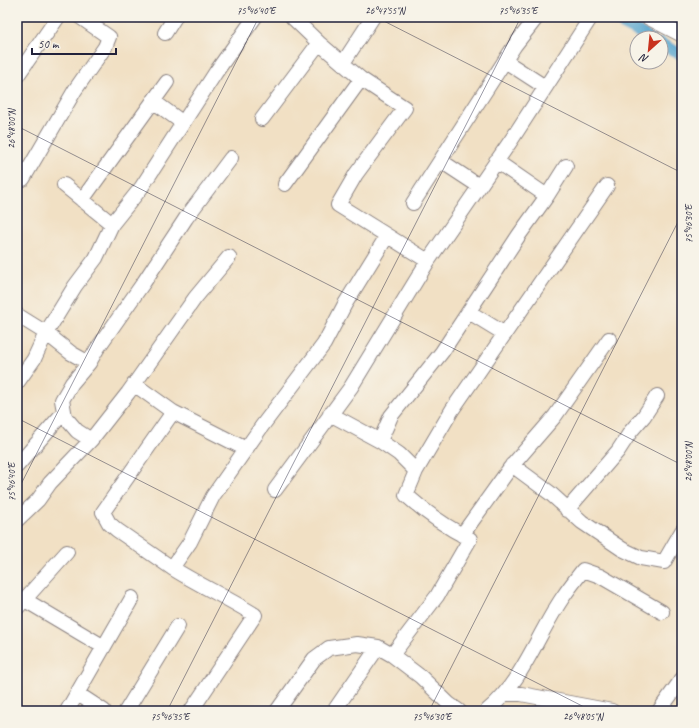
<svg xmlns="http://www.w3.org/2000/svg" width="699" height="728" font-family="Caveat,sans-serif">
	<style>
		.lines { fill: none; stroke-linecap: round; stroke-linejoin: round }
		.canal { stroke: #52a3cd; stroke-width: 12 }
		.minor-casing { stroke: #8a8180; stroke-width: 16 }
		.minor { stroke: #fff; stroke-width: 14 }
		.ticks { fill: none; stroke: #22223b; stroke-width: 1; stroke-opacity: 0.45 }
		.neatline { fill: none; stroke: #22223b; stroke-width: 1.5 }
		.ticks-label { font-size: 10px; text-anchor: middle; fill: #22223b }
	</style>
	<rect width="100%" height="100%" fill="#f7f3e8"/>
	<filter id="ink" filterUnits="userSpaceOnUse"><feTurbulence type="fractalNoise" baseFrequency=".025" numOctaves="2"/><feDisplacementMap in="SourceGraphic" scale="8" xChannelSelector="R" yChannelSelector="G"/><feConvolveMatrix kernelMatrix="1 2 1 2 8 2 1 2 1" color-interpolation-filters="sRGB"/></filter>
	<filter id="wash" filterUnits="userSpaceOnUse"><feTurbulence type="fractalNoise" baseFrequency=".012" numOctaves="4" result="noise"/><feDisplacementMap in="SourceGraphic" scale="16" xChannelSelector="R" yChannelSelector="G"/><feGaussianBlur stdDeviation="0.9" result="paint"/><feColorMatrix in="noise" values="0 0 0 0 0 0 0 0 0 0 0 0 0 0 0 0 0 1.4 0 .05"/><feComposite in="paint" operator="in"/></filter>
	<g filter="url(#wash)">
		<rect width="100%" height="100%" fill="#f1e0c4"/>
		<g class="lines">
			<path class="canal" d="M610 17 650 38
				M661 44 682 55"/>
		</g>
	</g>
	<g filter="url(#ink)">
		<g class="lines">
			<defs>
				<path id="minor" d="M292 17 319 43 361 79 405 108 356 174 338 205 428 261 512 139 591 17
					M647 17 682 35
					M165 33 175 17
					M505 61 545 87
					M343 63 373 17
					M17 76 58 17
					M153 101 183 123
					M262 119 319 43
					M441 161 479 186
					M23 179 75 90 105 47 109 37 80 17
					M285 184 361 79
					M64 185 112 224
					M547 196 566 166
					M82 200 167 82
					M413 203 515 45 537 17
					M229 257 195 298 128 393 91 440 77 431 65 417 62 400 72 383 89 363 97 349 144 282 186 218 231 158
					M469 312 505 334
					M17 315 46 333 75 286 96 258 112 224 141 188 216 72 255 17
					M17 383 34 359 46 333 71 353 89 363
					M134 384 173 412 246 449
					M330 414 380 441
					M512 465 550 493 582 522 622 549 641 558 664 562 682 531
					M17 466 64 412
					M416 471 452 410 607 186
					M275 490 351 387 428 261
					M567 510 618 451 631 431 644 416 657 396
					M17 520 38 500 50 483 91 440
					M462 535 510 468 555 416 609 339
					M172 568 117 530 109 523 103 512 173 412
					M25 600 104 647
					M17 608 67 552
					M78 694 104 711
					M504 694H521L612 711
					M67 711 132 598
					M126 711 178 626
					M191 711 255 615C228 598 199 585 172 568L190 542 213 496 262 426 324 344 345 304 387 236
					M277 711 314 659 329 648 357 644 378 647 392 655
					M334 711 378 647
					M459 711 449 704 421 677 392 655 437 596 470 539C446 527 426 513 406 495L416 471 399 454 380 441 391 416 442 352 519 235 547 196 496 161
					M487 711C523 681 537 635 563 597 569 588 576 579 583 570L600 576 662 612
					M659 711 682 679"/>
			</defs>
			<use href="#minor" class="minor-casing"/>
			<use href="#minor" class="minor"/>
		</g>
	</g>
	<path class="ticks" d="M376 17 682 173M17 126 682 465M17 418 592 711M17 492 259 17M17 710 20 711M167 711 521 17M429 711 682 214"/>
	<rect width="699" height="728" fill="none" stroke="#f7f3e8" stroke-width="44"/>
	<g transform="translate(649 50) rotate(207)"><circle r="19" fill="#f7f3e8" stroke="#a29fa3"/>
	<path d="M0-3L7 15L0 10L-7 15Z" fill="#c8321e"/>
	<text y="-6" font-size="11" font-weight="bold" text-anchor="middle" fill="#22223b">N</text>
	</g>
	<path d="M32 48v6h84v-6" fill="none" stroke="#22223b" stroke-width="2"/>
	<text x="38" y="48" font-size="12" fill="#22223b" stroke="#f7f3e8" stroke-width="3" paint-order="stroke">50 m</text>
	<rect x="22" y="22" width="655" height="684" class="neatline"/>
	<g class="ticks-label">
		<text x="256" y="14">75°46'40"E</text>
		<text x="385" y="14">26°47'55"N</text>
		<text x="518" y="14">75°46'35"E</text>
		<text transform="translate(11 129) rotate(-90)" y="4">26°48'00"N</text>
		<text transform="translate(688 224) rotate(-90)" y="4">75°46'30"E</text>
		<text transform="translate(688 462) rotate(-90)" y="4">26°48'00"N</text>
		<text transform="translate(11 482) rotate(-90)" y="4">75°46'40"E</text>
		<text x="170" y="720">75°46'35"E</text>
		<text x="432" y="720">75°46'30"E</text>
		<text x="583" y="720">26°48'05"N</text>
	</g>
</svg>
